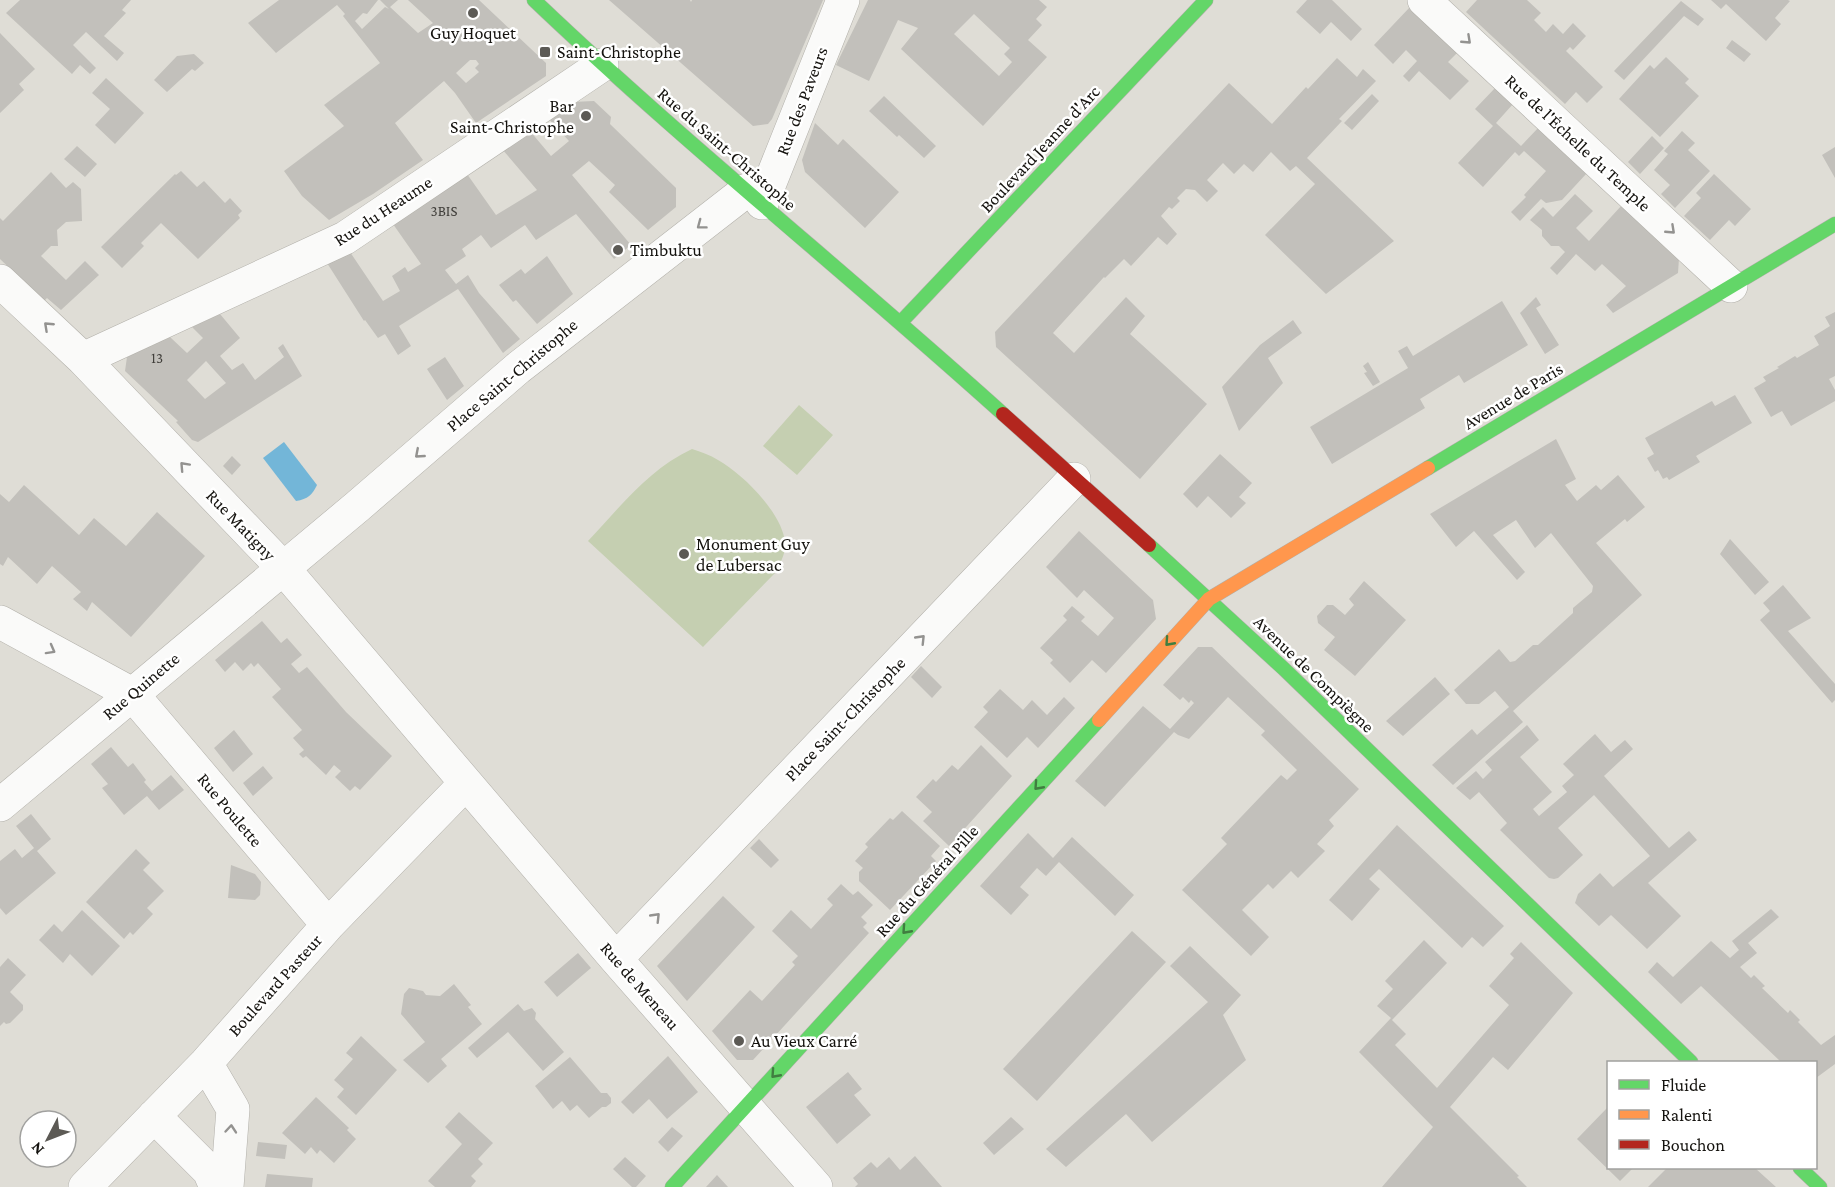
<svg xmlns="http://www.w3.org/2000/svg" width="1835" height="1187" font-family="'Crimson Pro',serif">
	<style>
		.green { fill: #c5cfb1 }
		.water { fill: #73b6d8 }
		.building { fill: #c2c0bb; fill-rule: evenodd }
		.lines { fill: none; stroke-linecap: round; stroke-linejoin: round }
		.street-casing { stroke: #b1afa9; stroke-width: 34 }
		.fast-casing { stroke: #b1afa9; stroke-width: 15 }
		.slow-casing { stroke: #b1afa9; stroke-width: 15 }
		.jam-casing { stroke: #b1afa9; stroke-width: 15 }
		.street { stroke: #fafaf9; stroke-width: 33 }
		.fast { stroke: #63d668; stroke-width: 14 }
		.slow { stroke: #ff974d; stroke-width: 14 }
		.jam { stroke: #b3261e; stroke-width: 14 }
		.oneway { stroke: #939290 }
		.oneway2 { stroke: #407e40 }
		.poi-dot { fill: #5c5a55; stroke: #fff; stroke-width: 2 }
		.labels { text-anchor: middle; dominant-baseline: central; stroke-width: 5; stroke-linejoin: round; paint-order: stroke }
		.number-label { font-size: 15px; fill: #403e3a }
		.poi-label { font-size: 18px; fill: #15130f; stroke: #fff; text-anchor: start }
		.street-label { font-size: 18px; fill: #15130f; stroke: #fff }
	</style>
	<rect width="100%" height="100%" fill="#dfddd6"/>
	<path class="green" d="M799 405 833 435 797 475 763 446Z
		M692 449C701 452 710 455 718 460 743 474 782 513 785 542 786 554 780 563 775 573L703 647 588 541C621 506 649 469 692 449Z"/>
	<path class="water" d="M284 442 317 485C312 495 308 499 296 501L263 458Z"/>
	<path class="building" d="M20 0H131L122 10 126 13 104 36 124 53 117 61 86 32 73 45 96 68 90 74 80 65 72 74 6 13Z
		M279 0H378L367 14 363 13 355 21 362 29 385 7 389 9 380 0H398L390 7 418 33 433 23 408 0H479L546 63V76L476 123 455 93 444 81 395 123 423 160 373 194 329 220 302 196 284 171 344 126 324 105 380 63 343 16 345 14 337 5 276 53 248 23ZM470 60H476L479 64 475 68 479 72 466 83 456 73Z
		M609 0H690L691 2 692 0H823L772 119 768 124 753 126Z
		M868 0H1039L1047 7 1036 19 1042 25 1028 40 1047 57 983 126 901 49 918 28 898 20 869 81 836 65ZM974 14 1010 48 1004 54 1012 62 999 76 954 34Z
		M1307 0H1332L1362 29 1351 41 1331 22 1320 34 1296 12Z
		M1477 0H1527L1541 13 1534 20 1546 32 1553 24 1563 34 1573 23 1586 36 1573 50 1570 47 1566 51 1603 87 1587 103 1576 92 1565 104 1466 12Z
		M1711 0H1788L1790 1 1775 18 1781 24 1766 41 1726 4 1721 9Z
		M1681 1 1704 19 1698 26 1684 16 1624 80 1614 71Z
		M1410 7 1458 52 1448 62 1469 81 1450 100 1419 71 1409 82 1403 76 1417 61 1406 50 1393 64 1374 45Z
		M0 33 35 69 19 84 24 90 0 113Z
		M1732 40 1751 54 1744 62 1726 48Z
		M194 54 204 63 195 71 192 69 167 92 154 80 177 56Z
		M1666 57 1689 79 1685 83 1699 96 1660 137 1619 99 1650 65 1654 69Z
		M1337 58 1357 77 1363 69 1376 81 1339 119 1342 121 1307 158 1394 241 1326 294 1265 235 1315 184 1296 166 1290 171 1271 152 1253 172 1244 164 1234 174 1223 163 1207 180 1218 191 1207 202 1195 190 1186 189 1177 198 1180 201 1172 209 1169 207 1161 216 1177 234 1167 245 1158 237 1131 266 1124 259 1105 278 1104 277 1053 333 1074 353 1126 297 1145 316 1130 334 1207 404 1140 479 996 347 995 332 1229 83 1272 124 1306 87 1308 89Z
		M106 78 144 113 115 144 95 125 110 109 92 93Z
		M1496 87 1513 104 1496 123 1521 146 1539 127 1587 173 1562 200 1546 203 1541 199 1520 221 1511 212 1526 197 1524 195 1546 171 1524 151 1519 156 1515 152 1483 187 1458 163 1493 126 1475 109Z
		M1372 94 1379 101 1352 130 1344 123Z
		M884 96 936 146 924 158 899 135 897 137 869 111Z
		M594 101 611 117 610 124 676 188V207L648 230 609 192 615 185 589 161 572 175 631 245 614 259 576 214 536 240 525 225 491 248 481 235 462 249 466 256 445 270 456 284 468 275 479 293 520 339 503 353 458 289 399 326 411 346 398 355 385 334 378 338 365 320 364 321 327 263 350 252 383 301 400 291 392 276 405 267 408 272 421 264 393 224 467 174 496 215 537 190 502 149 530 131 551 156 569 141 548 118 572 102Z
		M815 123 838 145 843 139 899 192 865 228 805 172 802 160Z
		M1682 131 1695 143 1688 150 1710 171 1675 208 1661 194 1670 185 1654 170 1668 154 1664 151Z
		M1652 136 1664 148 1640 174 1628 162Z
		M77 146 97 164 85 177 64 159Z
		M1835 147V178L1822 155Z
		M181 171 197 187 204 181 225 203 230 198 242 211 238 215 240 218 198 259 161 223 141 243 144 246 122 268 101 247 175 174 176 175Z
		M51 172 66 188 73 182 81 189 82 221 66 222 57 230 58 246H51L41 256 66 280 85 261 99 275 61 310 47 298 44 301 0 259V218L3 221Z
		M1714 174 1751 209 1735 226 1729 220 1710 240 1684 216 1701 198 1696 193Z
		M1575 194 1593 211 1576 228 1589 241 1622 205 1679 258 1678 273 1613 313 1606 305 1626 286 1602 264 1595 271 1576 254 1557 275 1550 268 1565 252 1559 246H1551L1542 236V230L1530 220 1543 207 1553 217Z
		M547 256 573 294 537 324 516 300 513 302 499 285 521 269 525 274Z
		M1536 297 1541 305 1536 308 1559 345 1545 354 1520 313Z
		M1502 301 1528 345 1464 383 1459 375 1420 399 1425 408 1332 464 1310 427 1408 368 1398 351 1407 346 1413 356Z
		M1835 312V376L1829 379 1835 390V401L1791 426 1782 411 1771 417 1754 388 1766 381 1763 377 1779 368 1777 367 1795 356 1797 358 1819 345 1814 336 1830 326 1825 317Z
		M220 314 240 338 220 356 232 370 243 363 255 380 284 357 278 348 283 344 302 376 198 442 192 440 176 422 178 421 125 371 127 357 170 337 187 353 203 338 192 327ZM206 361 226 383 205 399 187 380Z
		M1293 320 1302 333 1268 358 1283 383 1239 431 1222 387 1260 345Z
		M445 357 464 386 447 400 427 369Z
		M1368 362 1380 382 1373 386 1364 373 1367 372 1363 366Z
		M1735 395 1752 423 1696 456 1700 462 1669 480 1667 477 1663 479 1658 470 1655 472 1647 458 1654 454 1645 438 1712 401 1715 406Z
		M1556 439 1576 479 1565 485 1577 501 1596 485 1601 490 1618 475 1645 507 1627 522 1625 519 1596 543 1642 595 1513 711 1523 722 1453 785 1432 765 1472 729 1477 735 1509 707 1495 691 1479 704H1466L1454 690 1499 649 1510 662 1515 661 1533 645H1538L1573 613V608L1592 592 1593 586 1551 533 1535 548 1516 520 1493 535 1525 572 1517 580 1474 531 1456 547 1430 514Z
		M1220 454 1252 483 1239 497 1246 503 1231 518 1208 496 1197 508 1183 494Z
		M232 456 241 465 232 475 223 466Z
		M24 485 79 535 94 518 126 546 157 512 205 556 131 637 92 602 87 611 73 599 81 592 52 566 37 584 8 557 3 566 0 564V494L9 502Z
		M1079 531 1153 600 1156 619 1106 673 1092 660 1070 683 1050 663 1053 660 1040 648 1067 620 1063 616 1072 606 1085 617 1081 621 1098 636 1114 618 1084 590 1077 598 1046 567Z
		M1730 539 1769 582 1755 595 1720 554Z
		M1364 581 1406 620 1355 676 1324 650 1335 637 1318 623 1317 616 1327 605H1333L1345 615 1354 605 1349 599Z
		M1783 585 1811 618 1788 631 1835 684V700L1832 703 1760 620 1770 611 1763 603Z
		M262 621 281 643 287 638 302 655 291 664 299 673 307 667 346 712 392 756 360 790 355 786 350 791 335 777 341 771 334 765 326 775 306 756 303 758 299 754 304 750 293 738 302 730 272 697 281 689 258 663 254 667 251 663 243 671 235 662 225 672 215 660Z
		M1198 647H1212L1359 789 1329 820 1334 826 1317 844 1325 851 1298 878 1291 871 1273 889 1268 884 1242 910 1269 937 1251 956 1182 890 1227 844 1221 838 1281 775 1287 780 1297 770 1261 735 1265 731 1228 697 1189 739 1178 735 1174 732 1105 807 1075 781 1143 706 1170 729 1194 703 1191 700 1189 703 1183 697 1180 700 1163 685Z
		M921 666 942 687 932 698 911 677Z
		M1435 677 1450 694 1403 736 1386 721Z
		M1000 689 1023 710 1032 700 1047 715 1064 697 1075 708 1038 748 1027 737 1007 758 974 727 988 712 983 707Z
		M1527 725 1539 740 1520 757 1552 792 1533 809 1539 816 1567 792 1562 786 1574 775 1563 764 1595 734 1611 752 1625 740 1633 749 1604 776 1669 848 1689 831 1697 840 1648 883 1681 916 1647 949 1611 915 1599 926 1575 903 1578 894 1600 873 1613 887 1650 856 1594 795 1558 828 1583 855 1558 878 1554 879 1549 878 1500 830 1507 823 1479 792 1470 800 1456 788 1476 771 1483 779 1492 770 1485 762Z
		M234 730 253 754 233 772 214 748Z
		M981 745 1012 776 949 846 923 821 932 812 916 797 933 779 936 782 952 765 958 770Z
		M111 747 128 767 133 763 146 780 144 782 152 791 171 775 184 790 159 810 147 796 124 815 102 788 108 784 91 764Z
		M263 766 273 778 253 796 243 783Z
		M902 811 940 846 931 856 936 861 890 910 859 881V872L863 868 855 861 868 847 865 844 890 818 893 820Z
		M31 814 51 839 37 851 56 873 6 915 0 908V861L15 849 22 858 34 848 16 826Z
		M1397 825 1504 926 1483 947 1472 937 1462 948 1379 869 1369 879 1380 889 1352 921 1329 900Z
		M1028 833 1053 858 1072 837 1134 895 1115 916 1059 862 1046 876 1037 868 1020 887 1029 895 1011 915 980 886Z
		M759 839 779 860 771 868 750 848Z
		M136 849 150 863 143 870 164 891 147 908 153 914 133 935 130 932 124 939 86 902Z
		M231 865 255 874 261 882 260 895 255 900 228 898Z
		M841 884 853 895 858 891 873 905 861 917 867 923 863 927 869 933 753 1060H737L712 1031 750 990 762 1001 795 965 792 962 798 956 772 931 791 910 811 929 833 905 827 899Z
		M723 896 755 927 687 1001 657 966Z
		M1771 909 1779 917 1748 943 1757 953 1740 967 1751 978 1754 975 1765 986 1762 988 1788 1013 1790 1010 1800 1020 1798 1022 1821 1045 1835 1035V1064L1816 1078 1815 1062H1781L1701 986 1681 1004 1648 972 1657 962 1673 977 1711 941 1730 958 1739 950 1732 941Z
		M82 910 120 946 92 976 70 954 63 963 39 940 54 924 62 932Z
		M1132 931 1166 962 1037 1101 1003 1069Z
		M1424 940 1447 963 1392 1020 1406 1034 1395 1045 1437 1088 1509 1005 1489 986 1514 958 1510 954 1521 942 1573 993 1508 1070 1493 1057 1450 1107 1519 1176 1517 1177 1527 1187H1382L1433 1127 1359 1052 1391 1018 1377 1006 1393 989 1385 981Z
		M1190 946 1241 995 1223 1015 1246 1060 1152 1142 1126 1114 1066 1167 1046 1149 1208 1002 1170 966Z
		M578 953 591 968 557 997 544 982Z
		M8 958 26 975 10 992 23 1005V1010L10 1023 6 1024 4 1022 0 1026V967Z
		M454 984 471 1005 468 1007 482 1024 441 1059 447 1066 428 1083 403 1060 425 1042 401 1014 404 994 409 988 423 991 426 995 440 996Z
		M518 1004 524 1011 532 1008 536 1013 535 1019 564 1052 543 1071 508 1032 477 1058 468 1048Z
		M361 1036 397 1070 356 1115 337 1097 344 1089 334 1080 353 1059 346 1053Z
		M668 1056 698 1092 667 1119 649 1099 633 1114 621 1102Z
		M570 1057 601 1093H607L611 1098V1103L606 1107H602L589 1118 577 1105 570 1111 562 1101 553 1109 535 1086Z
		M848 1072 862 1089 854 1095 871 1115 837 1144 806 1107Z
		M316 1097 349 1128 347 1130 356 1139 334 1163 320 1150 317 1154 311 1147 305 1154 282 1133Z
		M1608 1107V1167L1633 1168 1620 1181 1577 1139Z
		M459 1112 493 1143 478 1159 483 1164 471 1176 476 1181 471 1187H435L428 1181 462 1144 445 1127Z
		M1011 1117 1024 1129 994 1155 983 1143Z
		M672 1127 683 1136 668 1152 658 1142Z
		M258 1142 287 1145 285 1159 256 1156Z
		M915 1156 942 1187H855L858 1184 853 1178 871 1162 877 1168 889 1157 900 1170Z
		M625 1157 646 1176 636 1187H632L613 1169Z
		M1667 1168H1755L1776 1187H1648Z
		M267 1174 313 1178 312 1187H265Z
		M717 1175 728 1187H706Z"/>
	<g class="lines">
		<defs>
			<path id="street" d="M1424 0 1731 286
				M762 203 843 0
				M0 281 83 359 283 568 616 959 816 1187
				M83 359 345 238 602 65
				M0 622 132 694 328 925
				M0 805 358 506 518 368 747 190
				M616 959 1074 479
				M206 1063 233 1109 227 1187
				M154 1116 209 1171 216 1187
				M85 1187 206 1063 328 925 466 783"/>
			<path id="fast" d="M534 0C685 144 848 274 1003 414
				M901 322 1206 0
				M1428 468 1835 224
				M1149 545 1284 669 1691 1062
				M1800 1168 1820 1187
				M672 1187 1099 720"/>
			<path id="slow" d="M1099 720 1209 599 1428 468"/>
			<path id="jam" d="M1003 414 1149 545"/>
		</defs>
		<use href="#street" class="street-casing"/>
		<use href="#fast" class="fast-casing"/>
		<use href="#slow" class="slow-casing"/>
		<use href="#jam" class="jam-casing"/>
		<use href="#street" class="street"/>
		<use href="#fast" class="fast"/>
		<use href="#slow" class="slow"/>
		<use href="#jam" class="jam"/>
	</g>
	<defs><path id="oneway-chevron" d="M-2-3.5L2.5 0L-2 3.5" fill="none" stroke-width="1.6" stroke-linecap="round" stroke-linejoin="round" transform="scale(1.5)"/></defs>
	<g class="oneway">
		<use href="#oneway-chevron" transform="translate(1467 40) rotate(43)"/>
		<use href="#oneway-chevron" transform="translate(701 225) rotate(143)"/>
		<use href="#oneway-chevron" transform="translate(1671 230) rotate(43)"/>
		<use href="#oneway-chevron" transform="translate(48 326) rotate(-137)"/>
		<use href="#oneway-chevron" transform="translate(419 454) rotate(139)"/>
		<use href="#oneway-chevron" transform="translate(184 466) rotate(-133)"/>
		<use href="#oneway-chevron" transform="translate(921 639) rotate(-46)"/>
		<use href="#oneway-chevron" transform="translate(51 650) rotate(29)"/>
		<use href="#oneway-chevron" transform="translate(656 917) rotate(-46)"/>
		<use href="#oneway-chevron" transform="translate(231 1129) rotate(-85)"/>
	</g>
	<g class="oneway2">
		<use href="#oneway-chevron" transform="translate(1169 642) rotate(132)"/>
		<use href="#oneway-chevron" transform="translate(1038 786) rotate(132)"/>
		<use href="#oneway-chevron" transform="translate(906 930) rotate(132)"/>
		<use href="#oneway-chevron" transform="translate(775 1074) rotate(132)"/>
	</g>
	<g class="poi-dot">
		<circle cx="473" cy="13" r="6"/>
		<rect x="539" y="46" width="12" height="12" rx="3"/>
		<circle cx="586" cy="116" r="6"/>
		<circle cx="618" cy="250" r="6"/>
		<circle cx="684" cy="554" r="6"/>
		<circle cx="739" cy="1041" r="6"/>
	</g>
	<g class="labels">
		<g class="number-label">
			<text x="444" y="211">3BIS</text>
			<text x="157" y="358">13</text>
		</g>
		<g class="poi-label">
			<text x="473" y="33" text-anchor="middle">Guy Hoquet</text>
			<text x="557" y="52">Saint-Christophe</text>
			<text x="574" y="106" text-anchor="end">Bar<tspan x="574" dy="21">Saint-Christophe</tspan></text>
			<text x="630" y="250">Timbuktu</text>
			<text x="696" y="544">Monument Guy<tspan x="696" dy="21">de Lubersac</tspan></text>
			<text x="751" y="1041">Au Vieux Carré</text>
		</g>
		<g class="street-label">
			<text transform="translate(802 101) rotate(-69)">Rue des Paveurs</text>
			<text transform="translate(1578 143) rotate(43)">Rue de l'Échelle du Temple</text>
			<text transform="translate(727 149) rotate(41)">Rue du Saint-Christophe</text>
			<text transform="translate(1040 149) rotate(-47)">Boulevard Jeanne d'Arc</text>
			<text transform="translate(383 211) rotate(-33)">Rue du Heaume</text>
			<text transform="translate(512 375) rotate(-40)">Place Saint-Christophe</text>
			<text transform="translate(1513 396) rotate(-31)">Avenue de Paris</text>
			<text transform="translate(241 525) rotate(46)">Rue Matigny</text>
			<text transform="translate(1314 674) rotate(44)">Avenue de Compiègne</text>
			<text transform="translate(141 686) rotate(-40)">Rue Quinette</text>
			<text transform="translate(845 719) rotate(-46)">Place Saint-Christophe</text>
			<text transform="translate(230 810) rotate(50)">Rue Poulette</text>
			<text transform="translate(927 881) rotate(-48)">Rue du Général Pille</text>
			<text transform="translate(275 985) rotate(-48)">Boulevard Pasteur</text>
			<text transform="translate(640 986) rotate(49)">Rue de Meneau</text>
		</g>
	</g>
	<rect x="1607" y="1061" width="210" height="108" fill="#ffffff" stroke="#a1a19f" stroke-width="1.5"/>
	<rect x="1619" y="1080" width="30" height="9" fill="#63d668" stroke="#a1a19f" stroke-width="1.5"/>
	<text x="1661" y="1091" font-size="18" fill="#15130f">Fluide</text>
	<rect x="1619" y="1110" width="30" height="9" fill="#ff974d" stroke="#a1a19f" stroke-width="1.5"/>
	<text x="1661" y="1121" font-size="18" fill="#15130f">Ralenti</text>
	<rect x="1619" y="1140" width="30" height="9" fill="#b3261e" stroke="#a1a19f" stroke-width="1.5"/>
	<text x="1661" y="1151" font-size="18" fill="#15130f">Bouchon</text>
	<g transform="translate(48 1139) rotate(228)"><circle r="28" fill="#ffffff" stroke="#a1a19f" stroke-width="1.5"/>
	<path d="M0-4.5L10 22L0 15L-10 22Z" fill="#5c5a55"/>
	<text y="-9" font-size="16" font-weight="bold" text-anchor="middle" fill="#15130f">N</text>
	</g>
</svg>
